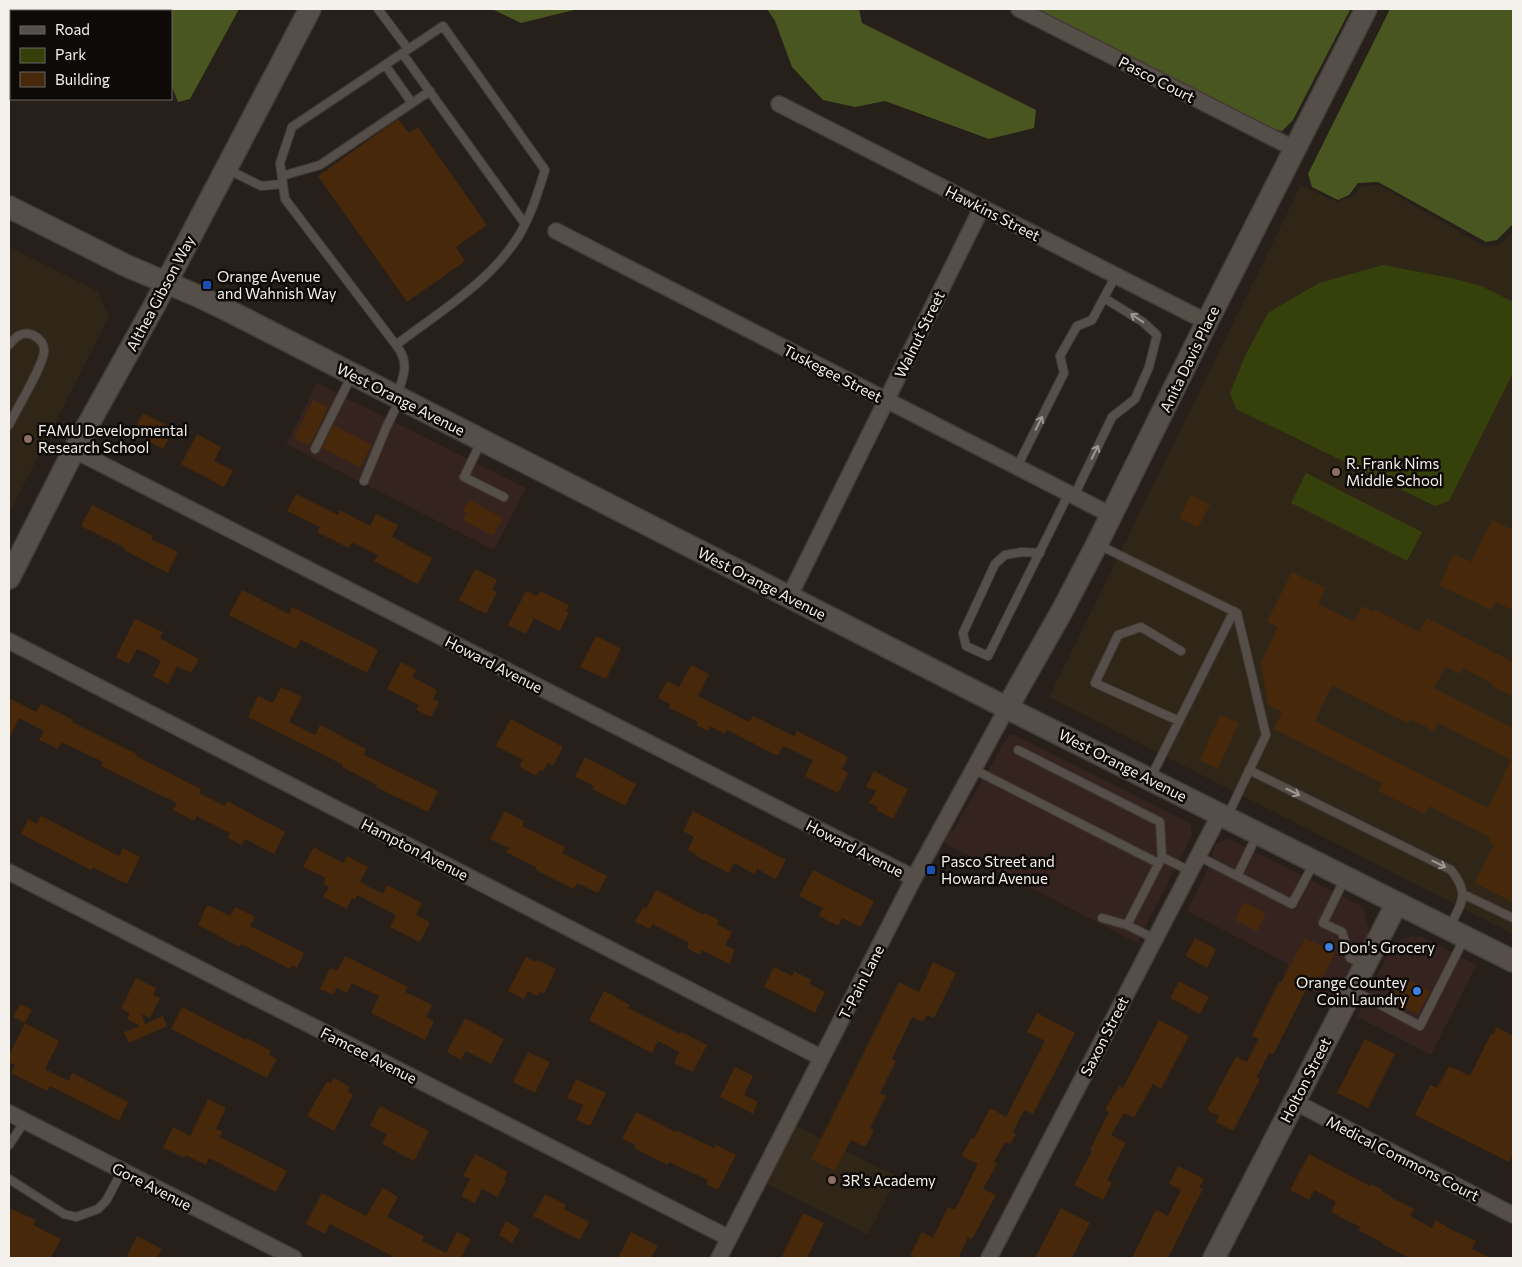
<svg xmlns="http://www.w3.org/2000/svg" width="1522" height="1267" font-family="Commissioner,sans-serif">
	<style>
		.commercial { fill: #35231f }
		.education { fill: #302617 }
		.green { fill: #36400a }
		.forest { fill: #4a561f }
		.building { fill: #48280a; fill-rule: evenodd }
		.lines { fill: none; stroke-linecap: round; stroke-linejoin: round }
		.lane-casing { stroke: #413c38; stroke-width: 10 }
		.street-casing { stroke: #413c38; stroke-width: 18 }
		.secondary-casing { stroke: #413c38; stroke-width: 24 }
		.lane { stroke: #564e48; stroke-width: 8 }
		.street { stroke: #564e48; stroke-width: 15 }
		.secondary { stroke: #564e48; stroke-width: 21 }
		.oneway { stroke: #9d9792 }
		.transit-dot { fill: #1a4fb4; stroke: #0d0a08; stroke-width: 2 }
		.education-dot { fill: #8d6e63; stroke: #0d0a08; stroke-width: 2 }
		.shop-dot { fill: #3f7fe0; stroke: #0d0a08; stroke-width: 2 }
		.labels { text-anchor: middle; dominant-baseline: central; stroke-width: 5; stroke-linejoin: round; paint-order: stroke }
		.street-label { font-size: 15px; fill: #f4f0ec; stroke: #0d0a08 }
		.poi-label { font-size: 15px; fill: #f4f0ec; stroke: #0d0a08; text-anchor: start }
	</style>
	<rect width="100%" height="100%" fill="#261f1a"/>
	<path class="commercial" d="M317 383 526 488 494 550 286 444Z
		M1013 734 1191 824 1192 835 1137 943 942 842 954 829 1005 741 1010 735Z
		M1228 838 1362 906 1364 909 1369 930 1333 1001 1283 976 1288 964 1187 911 1206 873 1216 844Z
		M1412 936 1422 937 1477 965 1431 1055 1357 1017 1388 954 1395 944 1403 939Z"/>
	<path class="education" d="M1301 185 1337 202 1354 196 1361 186 1379 185 1484 246 1500 244 1513 231V934L1049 697Z
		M9 247 98 291 109 317 9 514Z
		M797 1126 897 1177 868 1235 767 1184Z"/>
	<path class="green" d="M1383 265 1451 278 1481 286 1513 302V373L1449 501 1435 506 1236 409 1230 393 1245 356 1268 313 1319 283Z
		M1306 473 1422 532 1407 561 1291 503Z"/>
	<path class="forest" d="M67 9H239L190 99 178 102 171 84V11H73Z
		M492 9H578L521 23Z
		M767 9H859L862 23 1036 110 1034 128 989 139 885 101 855 107 823 100 792 67 775 21Z
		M1032 9H1350V10L1293 120 1282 131 1272 129Z
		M1390 9H1513V224L1497 240 1486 242 1378 182 1358 183 1349 195 1338 200 1312 187 1308 174Z"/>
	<path class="building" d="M398 119 409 133 418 127 487 225 456 247 465 261 407 302 318 176Z
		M313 400 328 407 312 442H310L308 445 294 438Z
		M143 413 174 429 163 449 133 433Z
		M333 425 372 445 360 467 322 448Z
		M197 434 221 447 214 461 233 471 224 487 181 464Z
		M296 494 338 515 340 510 370 526 376 514 398 525 392 537 432 558 418 584 374 561 378 555 352 542 349 548 317 532 320 527 287 511Z
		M1191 495 1210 504 1198 528 1179 518Z
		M469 500 503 518 493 536 463 520 467 513 463 511Z
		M92 505 153 536 151 539 178 552 168 573 124 550 125 548 81 526Z
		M1492 520 1513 530V610L1496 602 1491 610 1439 585 1454 554 1471 562Z
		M475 569 497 580 492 590 497 592 486 614 459 600Z
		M1292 572 1325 588 1318 604 1354 622 1362 606 1372 612 1374 609 1419 632 1427 618 1513 662V697L1492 686 1493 684 1463 668 1460 674 1446 666 1434 688 1513 728V902L1475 883 1494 845 1489 842 1491 838 1429 806 1425 814 1378 791 1382 783 1274 729 1282 712 1268 705 1261 663 1278 627 1267 622ZM1332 685 1408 723 1410 719 1434 731 1438 723 1511 760 1488 808 1315 721Z
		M242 590 289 614 292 607 378 650 367 673 301 640 296 649 229 615Z
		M526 591 537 596 540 591 569 605 566 611 569 612 560 631 534 618 526 634 508 625Z
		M135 619 163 632 160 638 199 659 191 673 177 666 168 684 153 676 161 661 150 655 137 649 129 664 116 657Z
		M596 636 621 649 606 679 580 667Z
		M401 662 416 670 412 677 437 690 433 699 439 702 431 717 416 710 419 705 387 689Z
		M691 665 709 674 698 696 749 722 753 716 794 736 797 731 848 757 842 769 848 773 838 793 805 776 813 760 783 746 778 756 727 730 725 734 710 726 708 731 696 725 698 722 669 708 670 704 658 698 667 681 679 687Z
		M281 687 302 697 289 722 315 735 320 725 366 749 364 755 438 791 428 812 376 787 377 785 342 767 343 765 248 717 258 696 273 703Z
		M9 698 36 712 41 704 73 720 72 722 137 754 136 756 201 789 199 793 225 806 227 801 285 832 274 854 245 839 242 845 228 838 230 833 197 816 194 821 173 810 177 803 101 766 103 762 62 742 58 749 39 740 44 731 19 718 9 739Z
		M1220 715 1239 723 1218 768 1200 760Z
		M511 719 563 747 553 766 548 763 543 771 540 770 536 776 519 766 523 760 496 746Z
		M585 757 636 784 625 806 592 789 594 786 575 777Z
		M874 771 908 789 893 819 876 810 878 807 869 803 876 791 866 787Z
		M505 811 524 821 522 826 565 847 562 853 607 876 598 893 577 883 574 889 547 876 536 870V867L506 852 509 848 490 839Z
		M693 811 786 860 776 879 757 869 754 874 734 863 729 873 696 856 697 855 688 850 694 837 683 831Z
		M41 816 119 856 123 848 140 857 127 884 92 867 91 870 21 834 28 819 37 824Z
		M314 847 343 863 347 856 368 867 360 882 383 894 387 885 422 903 416 915 430 922 420 942 390 927 396 915 357 895 355 900 352 898 347 909 323 897 329 887 323 884 326 878 303 867Z
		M813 870 874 901 861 927 842 918 838 926 819 916 823 908 799 896Z
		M656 890 704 915 705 913 719 920 717 924 732 932 725 945 735 950 729 964 702 950 700 955 687 948 689 943 653 924 650 929 635 922 643 907 646 909Z
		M1244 902 1266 913 1257 931 1235 920Z
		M207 905 230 916 235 907 255 917 250 926 304 953 297 968 292 965 290 969 241 944 240 947 198 925Z
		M1195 938 1216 949 1207 968 1186 956Z
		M1305 938 1335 953 1319 984 1311 980 1273 1055 1269 1053 1257 1077 1260 1079 1233 1131 1216 1122 1219 1116 1207 1110 1236 1057 1247 1062 1259 1039 1252 1036 1279 982 1281 983Z
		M345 956 408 987 405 992 432 1005 426 1017 434 1021 425 1040 371 1013 379 996 352 983 347 993 337 988 333 995 320 989 330 968 337 971Z
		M526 957 536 962 537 960 556 969 544 994 540 992 537 996 528 991 524 999 508 991Z
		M933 962 956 973 934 1018 927 1015 923 1022 912 1017 892 1059 896 1061 880 1093 886 1096 870 1128 874 1130 865 1147 851 1140 835 1171 811 1159 899 982 919 992Z
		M774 967 792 976 794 971 811 980 809 984 825 992 815 1013 764 987Z
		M1400 976 1430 991 1418 1014 1388 1000Z
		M136 978 156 988 153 995 160 998 150 1018 142 1014 145 1024 163 1016 167 1026 129 1043 124 1032 140 1026 127 1019 130 1013 121 1009Z
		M1179 981 1209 997 1200 1014 1170 998Z
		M604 991 630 1005 628 1008 680 1034 681 1032 707 1045 693 1072 674 1063 679 1052 658 1041 652 1053 589 1020Z
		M20 1004 32 1010 25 1023 13 1017Z
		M182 1007 246 1040 247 1038 271 1051 269 1055 277 1059 267 1078 171 1029Z
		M1037 1013 1075 1033 1033 1114 1024 1110 1013 1132 1016 1134 1010 1144 1005 1142 994 1162 997 1164 983 1189 996 1195 972 1239 968 1237 958 1258H917L910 1255 922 1232 933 1238 948 1207 955 1210 978 1164 962 1156 971 1138 974 1139 990 1108 1006 1117 1045 1041 1027 1032Z
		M465 1018 504 1039 491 1064 466 1051 461 1060 447 1052Z
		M1159 1020 1189 1036 1161 1089 1153 1084 1134 1118 1124 1113 1111 1135 1126 1143 1107 1180 1112 1183 1103 1200 1074 1185 1092 1151 1090 1150 1109 1112 1105 1110 1119 1086 1123 1088Z
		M25 1023 59 1041 45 1069 69 1081 72 1073 128 1102 119 1121 50 1086 47 1091 11 1073 15 1065 9 1062V1056Z
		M1497 1027 1513 1036V1153L1509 1162 1415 1115 1430 1085 1437 1088 1449 1066 1470 1076 1491 1034 1493 1035Z
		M1365 1039 1395 1054 1368 1108 1337 1093Z
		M528 1052 550 1062 535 1093 513 1082Z
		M735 1067 753 1076 744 1095 758 1102 753 1114 720 1097Z
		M334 1078 350 1087 348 1092 353 1095 334 1131 307 1116 327 1081 331 1083Z
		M576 1079 606 1093 590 1126 576 1120 583 1105 567 1098Z
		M208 1099 226 1108 216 1129 222 1131 220 1137 287 1171 276 1192 209 1158 206 1165 186 1155 185 1158 163 1148 173 1127 190 1136Z
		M380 1106 429 1131 414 1161 382 1144 387 1134 370 1126Z
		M636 1112 675 1132 676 1130 714 1148 716 1145 736 1155 718 1190 706 1184 708 1180 669 1162 668 1165 634 1148 636 1145 622 1139Z
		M475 1154 508 1172 504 1179 506 1180 498 1197 482 1189 475 1203 461 1196 470 1179 463 1176Z
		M1309 1154 1370 1186 1371 1184 1383 1190 1382 1192 1391 1196 1390 1197 1414 1209 1410 1216 1432 1228 1435 1220 1446 1226V1227L1476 1241 1472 1249 1491 1258H1409L1382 1244 1383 1243 1358 1230 1360 1227 1331 1212 1336 1202 1314 1190 1309 1200 1290 1190Z
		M1178 1166 1204 1179 1199 1188 1203 1189 1168 1258H1132L1156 1210 1168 1216 1181 1190 1169 1184Z
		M383 1188 398 1197 387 1217 424 1236 422 1241 446 1253 457 1232 471 1239 461 1258H396L330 1224 325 1234 306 1224 322 1193 366 1216Z
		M545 1194 566 1205 564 1209 589 1222 580 1240 533 1216Z
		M9 1208 36 1220 33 1225 61 1239 51 1258H9Z
		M1061 1208 1090 1223 1072 1258H1035Z
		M803 1213 824 1223 807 1258H781Z
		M506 1221 520 1229 512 1243 499 1235Z
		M631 1232 658 1246 651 1258H618Z
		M137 1236 162 1249 157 1258H126Z"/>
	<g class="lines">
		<defs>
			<path id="lane" d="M378 9 408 49
				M402 53 525 224
				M385 65 412 103
				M227 169 261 186 283 184
				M282 176 320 165 430 91
				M9 345C12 341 15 337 20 335 31 330 45 340 44 352 43 366 16 410 9 425
				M396 345C439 312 489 283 518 237 531 216 538 192 545 170L443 26 292 127 280 163 285 199 396 345C410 362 404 376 397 395
				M481 442 464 477 504 497
				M315 449 352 375
				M1017 467 1064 373 1060 356 1077 326 1092 320 1116 275
				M364 481 386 428 399 401
				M1074 496 1112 417 1135 399 1149 367 1157 335 1143 322 1104 298
				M1099 545 1237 613 1266 735 1227 817
				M1040 553 1022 552 1005 555 995 564 963 633 966 646 988 656 1069 493
				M1179 721 1095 683 1118 635 1141 627 1181 651
				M1018 750 1160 822 1162 857 1127 925
				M973 769 1158 863
				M1249 770 1451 870C1471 895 1461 903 1449 928
				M1151 777 1234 611
				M1198 856 1292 904 1314 863
				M1162 857 1190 871
				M1237 876 1257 835
				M1345 878 1323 923 1342 932 1350 958 1363 964
				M1463 894 1513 918
				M1102 918 1127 925 1155 939
				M1353 990 1420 1026 1464 939
				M9 1145 25 1121
				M9 1179 64 1214 76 1217 98 1209 106 1201 122 1171"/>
			<path id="street" d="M1019 9 1295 149
				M779 104 1207 322
				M556 231 1111 515
				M74 450 914 878
				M789 597 982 207
				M9 641 822 1058
				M9 872 729 1238
				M1293 1101 1513 1215
				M9 1113 294 1258
				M719 1258 914 878 1007 708
				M989 1258 1220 814"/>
			<path id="secondary" d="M9 207 127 266 198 296 225 309 1007 708 1513 961
				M9 578 74 450 153 308 310 9
				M1007 708 1062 611 1097 544 1207 322 1366 9
				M1214 1258 1397 903"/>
		</defs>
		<use href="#lane" class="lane-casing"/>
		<use href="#street" class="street-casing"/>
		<use href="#secondary" class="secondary-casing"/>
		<use href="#lane" class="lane"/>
		<use href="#street" class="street"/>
		<use href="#secondary" class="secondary"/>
	</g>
	<defs><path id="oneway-shaft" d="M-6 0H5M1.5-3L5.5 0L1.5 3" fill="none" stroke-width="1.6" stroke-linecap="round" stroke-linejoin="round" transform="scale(1.25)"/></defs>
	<g class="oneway">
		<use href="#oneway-shaft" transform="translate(1137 318) rotate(-147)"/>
		<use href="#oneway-shaft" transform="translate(1039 423) rotate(-63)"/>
		<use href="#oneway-shaft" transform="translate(1095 452) rotate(-64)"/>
		<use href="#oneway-shaft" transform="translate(1293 792) rotate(26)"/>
		<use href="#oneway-shaft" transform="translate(1439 864) rotate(26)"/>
	</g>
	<g class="transit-dot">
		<rect x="202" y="280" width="10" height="10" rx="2.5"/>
		<rect x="926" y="865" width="10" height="10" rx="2.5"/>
	</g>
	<g class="education-dot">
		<circle cx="28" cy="439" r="5"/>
		<circle cx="1336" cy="472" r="5"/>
		<circle cx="832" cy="1180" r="5"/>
	</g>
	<g class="shop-dot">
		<circle cx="1329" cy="947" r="5"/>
		<circle cx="1417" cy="991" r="5"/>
	</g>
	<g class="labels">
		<g class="street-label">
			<text transform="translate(1157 79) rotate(27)">Pasco Court</text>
			<text transform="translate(993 213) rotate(27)">Hawkins Street</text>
			<text transform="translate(160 293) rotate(-62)">Althea Gibson Way</text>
			<text transform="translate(919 334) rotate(-64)">Walnut Street</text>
			<text transform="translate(1189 359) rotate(-64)">Anita Davis Place</text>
			<text transform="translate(833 373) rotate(27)">Tuskegee Street</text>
			<text transform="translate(401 399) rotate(27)">West Orange Avenue</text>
			<text transform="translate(762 583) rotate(27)">West Orange Avenue</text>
			<text transform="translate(494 664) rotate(27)">Howard Avenue</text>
			<text transform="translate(1123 765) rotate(27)">West Orange Avenue</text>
			<text transform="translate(855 848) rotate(27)">Howard Avenue</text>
			<text transform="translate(415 849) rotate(27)">Hampton Avenue</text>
			<text transform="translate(861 982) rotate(-63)">T-Pain Lane</text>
			<text transform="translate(1104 1036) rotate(-63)">Saxon Street</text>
			<text transform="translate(369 1055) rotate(27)">Famcee Avenue</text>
			<text transform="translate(1305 1080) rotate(-63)">Holton Street</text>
			<text transform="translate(1403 1158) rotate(27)">Medical Commons Court</text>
			<text transform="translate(152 1186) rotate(27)">Gore Avenue</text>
		</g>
		<g class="poi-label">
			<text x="217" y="276">Orange Avenue<tspan x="217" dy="17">and Wahnish Way</tspan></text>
			<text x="38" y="430">FAMU Developmental<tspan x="38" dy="17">Research School</tspan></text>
			<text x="1346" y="463">R. Frank Nims<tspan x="1346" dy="17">Middle School</tspan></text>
			<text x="941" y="861">Pasco Street and<tspan x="941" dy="17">Howard Avenue</tspan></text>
			<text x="1339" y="947">Don's Grocery</text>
			<text x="1407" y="982" text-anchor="end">Orange Countey<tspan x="1407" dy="17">Coin Laundry</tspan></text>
			<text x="842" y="1180">3R's Academy</text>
		</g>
	</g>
	<rect width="1522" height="1267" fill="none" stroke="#f4f0ec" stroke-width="20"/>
	<rect x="10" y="10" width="162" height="90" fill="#0d0a08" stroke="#696663"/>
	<rect x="20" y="26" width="25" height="8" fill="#564e48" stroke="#696663"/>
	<text x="55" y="35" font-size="15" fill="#f4f0ec">Road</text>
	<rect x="20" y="48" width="25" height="15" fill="#36400a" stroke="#696663"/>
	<text x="55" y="60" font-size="15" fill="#f4f0ec">Park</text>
	<rect x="20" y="72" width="25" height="15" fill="#48280a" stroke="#696663"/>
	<text x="55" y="85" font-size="15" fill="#f4f0ec">Building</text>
</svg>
